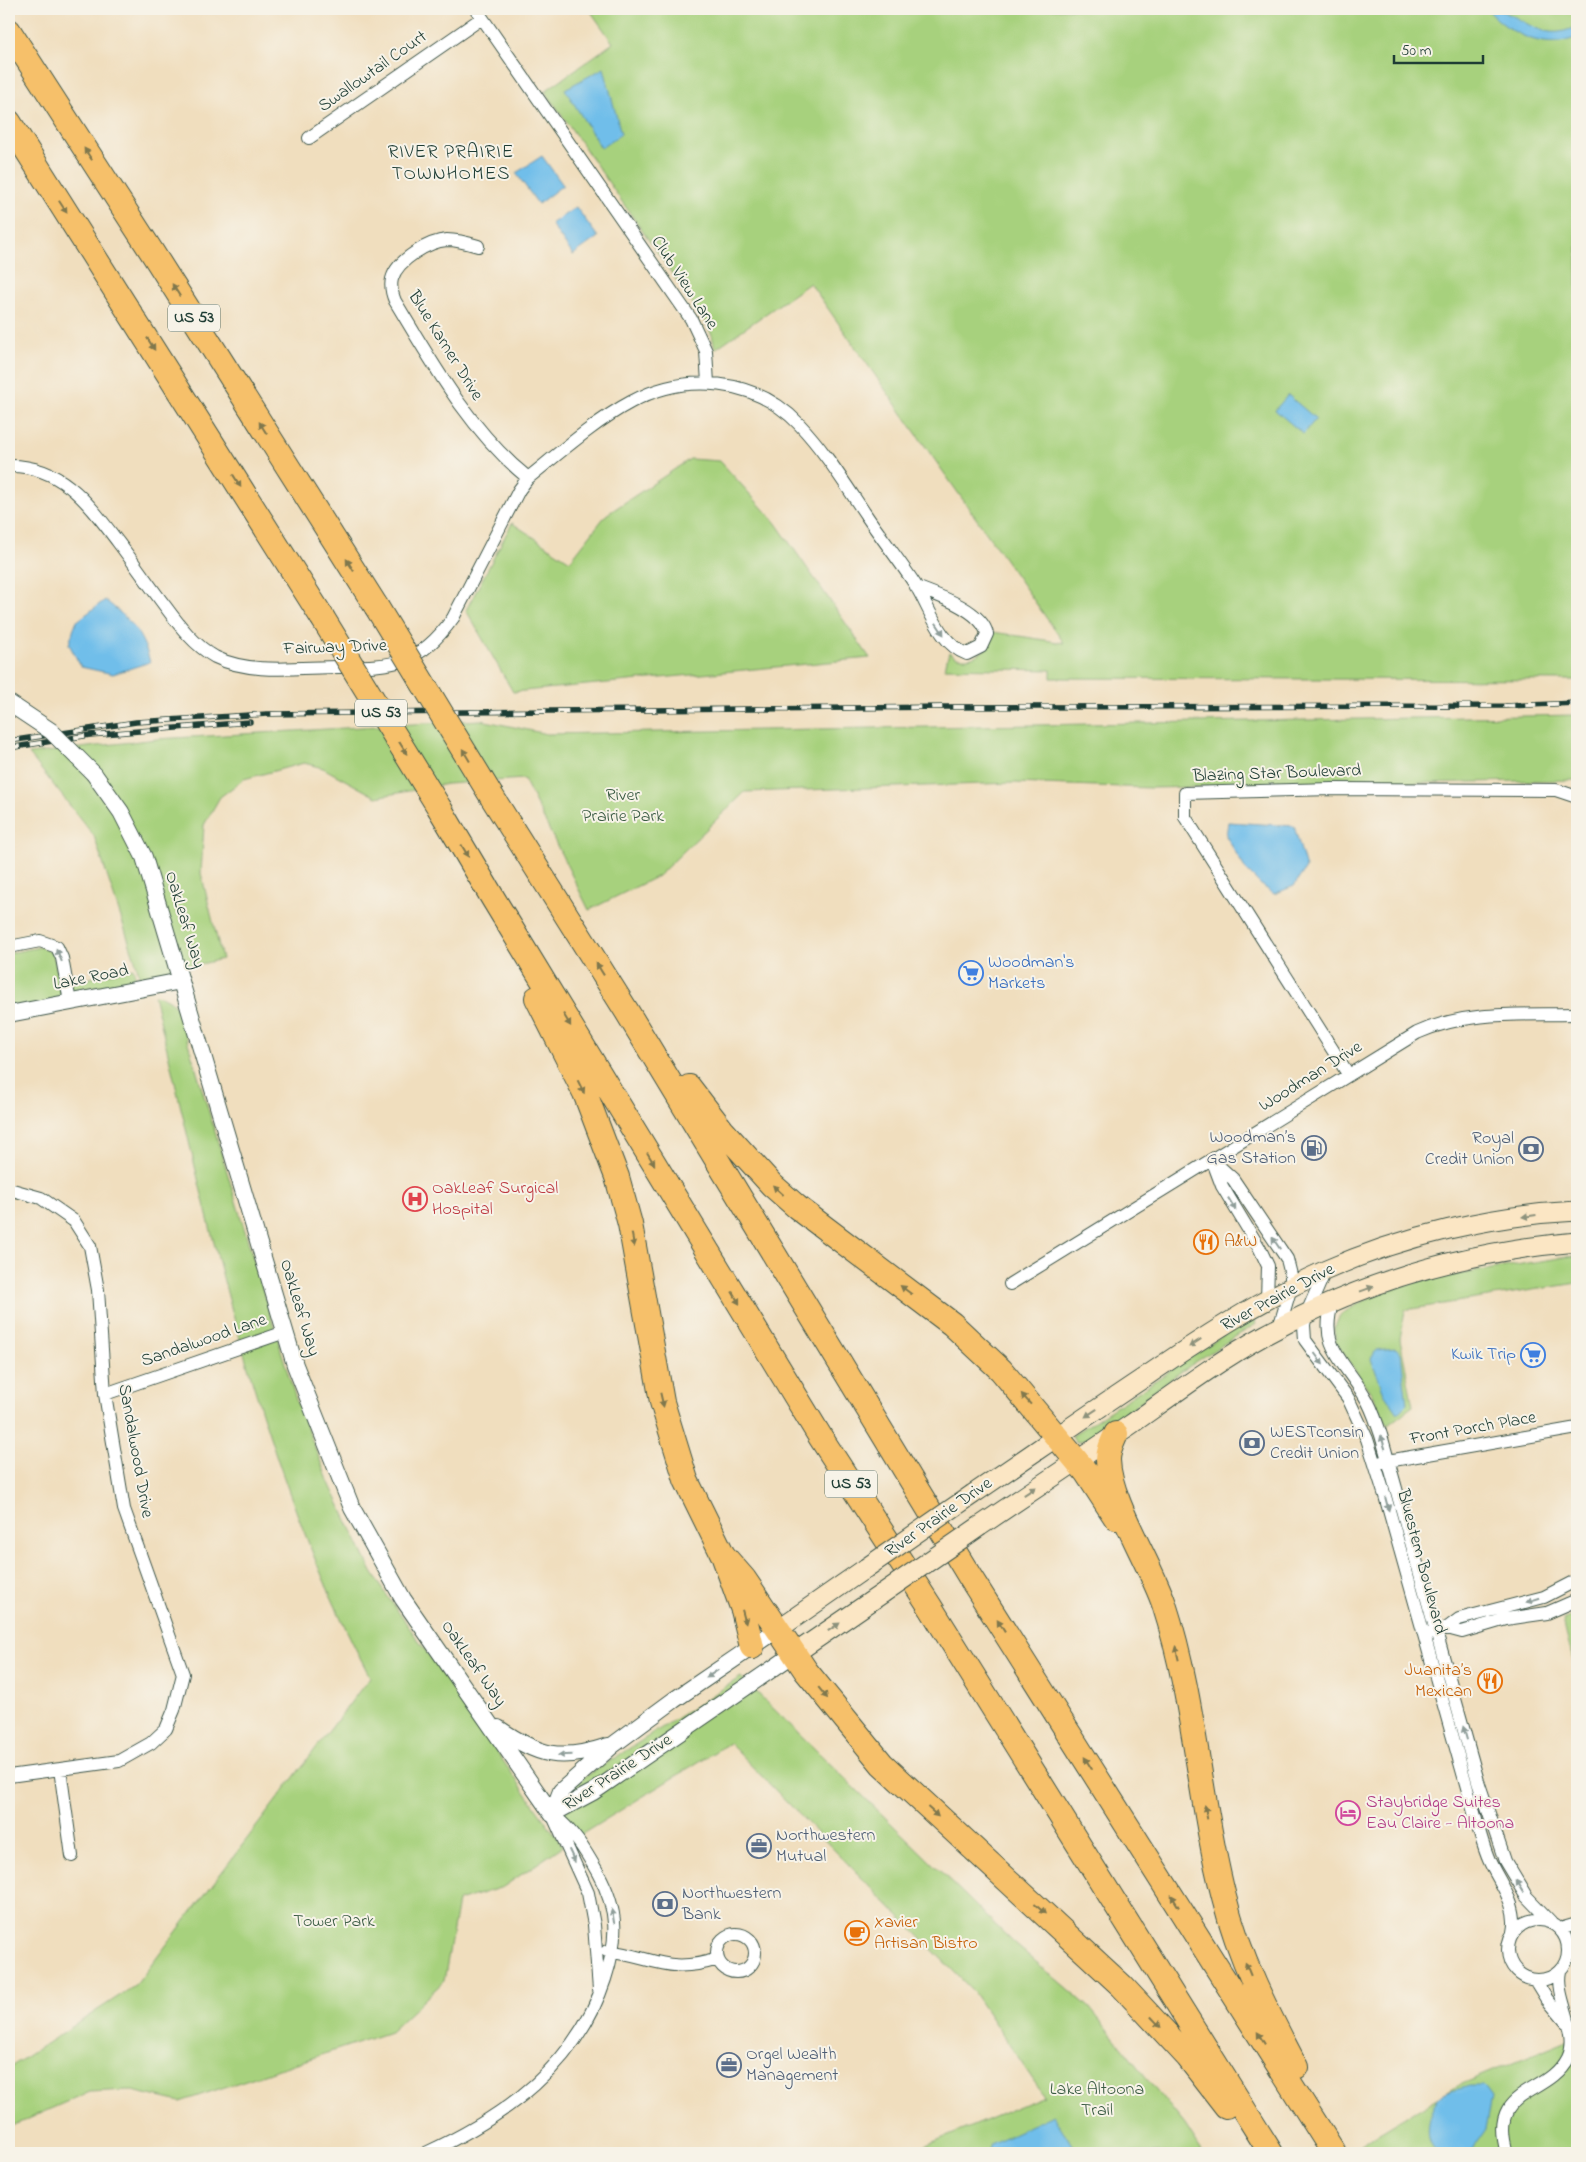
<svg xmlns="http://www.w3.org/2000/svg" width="1586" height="2162" font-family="'Indie Flower',sans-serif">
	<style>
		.green { fill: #a7d17d; stroke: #638758 }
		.water { fill: #70beea; stroke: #487e8f }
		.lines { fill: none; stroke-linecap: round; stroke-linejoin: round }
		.minor-casing { stroke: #3e5549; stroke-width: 14 }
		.tertiary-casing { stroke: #3e5549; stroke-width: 18 }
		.secondary-casing { stroke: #3e5549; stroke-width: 21 }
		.motorway-casing { stroke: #3e5549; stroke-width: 26 }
		.minor { stroke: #fff; stroke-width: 12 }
		.tertiary { stroke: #fff; stroke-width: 16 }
		.secondary { stroke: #fbe6c4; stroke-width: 19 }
		.motorway { stroke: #f6c06b; stroke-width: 24 }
		.rail-casing { stroke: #1f3d34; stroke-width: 5.5 }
		.rail { stroke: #f7f3e8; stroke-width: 4; stroke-dasharray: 11; stroke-linecap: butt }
		.tertiary-bridge-casing { stroke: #3e5549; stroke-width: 18; stroke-linecap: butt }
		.secondary-bridge-casing { stroke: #3e5549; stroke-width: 21; stroke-linecap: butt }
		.motorway-bridge-casing { stroke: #3e5549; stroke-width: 26; stroke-linecap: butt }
		.tertiary-bridge { stroke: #fff; stroke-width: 16 }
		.secondary-bridge { stroke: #fbe6c4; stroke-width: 19 }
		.motorway-bridge { stroke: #f6c06b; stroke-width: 24 }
		.oneway { fill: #80784d }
		.oneway2 { fill: #8f9e9a }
		.oneway3 { fill: #8d927c }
		.labels { text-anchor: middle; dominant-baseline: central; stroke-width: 4; stroke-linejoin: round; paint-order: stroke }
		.shield { fill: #f7f3e8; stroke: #60746a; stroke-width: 1 }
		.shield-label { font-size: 16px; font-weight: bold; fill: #1f3d34 }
		.street-label { font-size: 18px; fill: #1f3d34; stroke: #f7f3e8 }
		.park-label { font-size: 18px; fill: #3a5b43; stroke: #f7f3e8 }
		.shop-label { font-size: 18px; fill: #366cbe; stroke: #f7f3e8; text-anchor: start }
		.service-label { font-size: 18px; fill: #4e5e75; stroke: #f7f3e8; text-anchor: start }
		.health-label { font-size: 18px; fill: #be3a42; stroke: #f7f3e8; text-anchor: start }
		.food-label { font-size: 18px; fill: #c56008; stroke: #f7f3e8; text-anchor: start }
		.hotel-label { font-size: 18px; fill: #b23c85; stroke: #f7f3e8; text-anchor: start }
		.neighbourhood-label { font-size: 19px; letter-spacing: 1px; fill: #1f3d34; stroke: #f7f3e8 }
	</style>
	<rect width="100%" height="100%" fill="#f7f3e8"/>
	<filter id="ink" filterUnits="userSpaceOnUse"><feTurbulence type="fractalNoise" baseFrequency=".02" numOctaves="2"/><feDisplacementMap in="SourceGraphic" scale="10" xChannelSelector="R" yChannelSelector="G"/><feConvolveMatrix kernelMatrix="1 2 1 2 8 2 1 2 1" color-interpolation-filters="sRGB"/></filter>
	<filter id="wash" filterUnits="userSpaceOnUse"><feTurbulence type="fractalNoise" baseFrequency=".0096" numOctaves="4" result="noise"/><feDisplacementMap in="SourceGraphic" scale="20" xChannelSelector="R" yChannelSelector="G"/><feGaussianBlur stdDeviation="1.12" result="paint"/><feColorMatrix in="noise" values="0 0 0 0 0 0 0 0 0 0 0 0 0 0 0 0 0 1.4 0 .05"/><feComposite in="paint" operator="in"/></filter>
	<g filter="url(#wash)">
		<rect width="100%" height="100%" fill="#f0debe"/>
		<path class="green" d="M589 9H1577V680L1051 678V670L945 668 949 652C966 667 991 652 993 632L1064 643 810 283 715 349 712 335 705 321 545 91 613 43Z
			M690 459 720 461 775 522 870 658 513 692 466 610 512 523 570 561 606 515Z
			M1577 715V780L1150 788 1014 783 745 792 658 876 589 910 524 779 447 784 376 797 323 768 304 763 244 779 220 797 204 825 201 873 222 959 140 979 135 960 94 836 29 754 157 739 481 720 547 734Z
			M40 947 53 953 60 985 133 968 139 989 9 1016V953Z
			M154 995C166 996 174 1001 179 1013L297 1403 330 1485 372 1572 390 1600 563 1846 503 1887 458 1901 444 1981 390 2032 180 2102 128 2090 89 2092 9 2127V2068L136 1985 370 1677C258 1464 210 1226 154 995Z
			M1572 1256 1577 1257V1283L1405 1310 1400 1339 1413 1406 1388 1425 1371 1393 1336 1343 1334 1328 1341 1314 1374 1295 1417 1281Z
			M1252 1316 1256 1324C1223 1344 1190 1365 1159 1387 1131 1407 1111 1435 1076 1442L1072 1436Z
			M1577 1614V1677L1563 1620Z
			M741 1677 1015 1944 1089 2007 1185 2125 1203 2153H908L1044 2096 972 1990 729 1743 579 1836 552 1798Z
			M1577 2036V2153H1346L1461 2084Z"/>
		<path class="water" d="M1487 9C1521 9 1538 47 1577 26V37C1545 52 1509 34 1487 9Z
			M604 68 621 134 601 148 565 89Z
			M542 156 563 185 538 204 516 173Z
			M576 207 598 237 573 255 551 224Z
			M1288 395 1316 419 1303 434 1275 410Z
			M105 600C129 619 142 632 150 662L113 674 81 667 69 644 76 622Z
			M1228 822 1294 826 1306 868 1294 886 1274 894 1260 884 1246 870 1226 836Z
			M1396 1348 1401 1354 1407 1404 1398 1413 1384 1393 1371 1359 1376 1350Z
			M1469 2086H1483L1492 2098 1486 2129 1470 2152C1462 2155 1443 2156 1436 2150 1420 2138 1429 2109 1440 2097 1446 2091 1461 2089 1469 2086Z
			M1053 2115 1074 2148 1063 2153H988L991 2144Z"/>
	</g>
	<g filter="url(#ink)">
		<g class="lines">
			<defs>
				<path id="minor" d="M476 9 691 319 706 351 708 383
					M309 138 482 18
					M478 246C468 243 458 240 447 240 429 241 397 260 392 279 390 287 392 294 395 301 433 364 470 431 528 478
					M9 466C62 465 89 504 118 542 134 563 149 585 165 606 179 625 194 645 215 657 251 675 300 667 339 667 394 666 418 666 453 618L519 490 528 478C559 453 597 420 631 402 685 372 755 378 799 424 824 450 845 484 866 515 882 539 900 561 916 586 930 608 939 644 967 654L981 647 987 634C982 610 937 595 916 587
					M9 947 40 941 57 947 62 958 70 1002
					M1348 1074 1185 817V793L1332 789 1556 790 1577 797
					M1212 1160 1233 1179 1287 1259 1291 1275V1287L1279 1328
					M1213 1162 1222 1186 1260 1249 1268 1266 1267 1300
					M9 1189 41 1198 74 1221 90 1246 98 1290 105 1394 124 1509 183 1674 174 1710 166 1729 151 1743 119 1761 9 1776
					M1325 1271 1306 1315 1304 1325 1305 1340 1348 1398 1367 1439 1385 1496 1475 1816C1479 1831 1483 1846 1489 1860 1499 1883 1519 1905 1513 1932
					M1010 1284 1417 1033C1467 1010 1523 1015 1577 1014
					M1332 1304C1319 1347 1344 1361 1364 1395 1372 1407 1376 1421 1381 1435L1478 1781 1505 1861 1526 1896 1551 1922
					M105 1394 285 1332
					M1382 1462 1577 1428
					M1447 1628 1462 1632 1506 1619 1547 1613 1577 1600
					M1428 1634 1447 1628 1459 1619 1544 1597 1577 1580
					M60 1769 72 1856
					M553 1816 588 1893 594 1925 599 1990
					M1508 1950a30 30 0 1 1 60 0a30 30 0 1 1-60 0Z
					M1560 1929 1577 1924
					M717 1953a19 19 0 1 1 38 0a19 19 0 1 1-38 0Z
					M607 1951C654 1957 667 1975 718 1959
					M1535 1980 1546 1998 1566 2022
					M426 2153C506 2116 577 2065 605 1979 618 1939 619 1911 598 1873 585 1850 573 1830 552 1814
					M1507 2153C1487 2086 1547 2098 1568 2057 1581 2031 1554 1999 1560 1971"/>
				<path id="tertiary" d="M94 774 121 812 144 857 295 1365 352 1508 403 1599 552 1814
					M9 1014 181 981
					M498 1728C539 1756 560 1762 608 1746
					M552 1814 561 1791 613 1745 674 1700 777 1630
					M552 1814 593 1792 794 1654"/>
				<path id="secondary" d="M973 1494C1029 1456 1085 1417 1142 1379 1200 1339 1260 1300 1324 1271 1402 1236 1492 1215 1577 1211
					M980 1526C1030 1492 1080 1459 1130 1425 1174 1394 1218 1361 1265 1335 1361 1282 1468 1251 1577 1242
					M777 1630 866 1568
					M794 1654 883 1593"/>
				<path id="motorway" d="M9 31 150 249 376 606
					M9 122 322 617
					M492 797 626 1010 970 1577 1334 2153
					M440 809 494 900 821 1438 929 1605 1271 2153
					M537 998 585 1093 617 1177 630 1224 662 1402 686 1480 723 1555 743 1610 752 1647
					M689 1087 722 1130 772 1185 797 1207 952 1324 1001 1370 1086 1472 1116 1518
					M1116 1434C1112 1443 1108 1451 1108 1460 1109 1500 1150 1563 1164 1604 1195 1699 1199 1801 1224 1897 1239 1958 1267 2012 1296 2067
					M723 1555 744 1579 806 1671 882 1764 1122 1986 1188 2057 1226 2106"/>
			</defs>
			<use href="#minor" class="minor-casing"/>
			<use href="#tertiary" class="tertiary-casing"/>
			<use href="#secondary" class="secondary-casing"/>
			<use href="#motorway" class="motorway-casing"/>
			<use href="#minor" class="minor"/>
			<use href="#tertiary" class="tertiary"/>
			<use href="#secondary" class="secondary"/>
			<use href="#motorway" class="motorway"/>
			<defs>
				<path id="rail" d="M9 741 136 722 267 714 947 707 1505 706 1577 703
					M9 748 90 735 250 722"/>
			</defs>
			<use href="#rail" class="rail-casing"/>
			<use href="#rail" class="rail"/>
			<defs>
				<path id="tertiary-bridge" d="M9 703 51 731 94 774"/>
				<path id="secondary-bridge" d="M866 1568 973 1494
					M883 1593 980 1526"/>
				<path id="motorway-bridge" d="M376 606 492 797
					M322 617 440 809"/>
			</defs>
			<use href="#tertiary-bridge" class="tertiary-bridge-casing"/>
			<use href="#secondary-bridge" class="secondary-bridge-casing"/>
			<use href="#motorway-bridge" class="motorway-bridge-casing"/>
			<use href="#tertiary-bridge" class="tertiary-bridge"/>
			<use href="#secondary-bridge" class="secondary-bridge"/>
			<use href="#motorway-bridge" class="motorway-bridge"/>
		</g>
		<defs><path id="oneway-solid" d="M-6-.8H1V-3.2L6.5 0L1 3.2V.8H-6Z" transform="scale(1.25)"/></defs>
		<g class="oneway">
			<use href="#oneway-solid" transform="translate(88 154) rotate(-123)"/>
			<use href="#oneway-solid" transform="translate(63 207) rotate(57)"/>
			<use href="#oneway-solid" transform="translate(176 290) rotate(-122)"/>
			<use href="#oneway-solid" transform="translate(151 344) rotate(58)"/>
			<use href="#oneway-solid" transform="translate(263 428) rotate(-122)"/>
			<use href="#oneway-solid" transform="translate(237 481) rotate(58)"/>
			<use href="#oneway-solid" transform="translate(350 565) rotate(-122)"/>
			<use href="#oneway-solid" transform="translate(403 748) rotate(58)"/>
			<use href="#oneway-solid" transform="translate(466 755) rotate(-121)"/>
			<use href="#oneway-solid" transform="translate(465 851) rotate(60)"/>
			<use href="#oneway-solid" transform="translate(600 969) rotate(-122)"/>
			<use href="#oneway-solid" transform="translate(567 1020) rotate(59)"/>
			<use href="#oneway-solid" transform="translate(581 1087) rotate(63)"/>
			<use href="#oneway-solid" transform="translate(651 1159) rotate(59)"/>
			<use href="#oneway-solid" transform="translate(778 1190) rotate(-138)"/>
			<use href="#oneway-solid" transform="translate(633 1240) rotate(80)"/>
			<use href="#oneway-solid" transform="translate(906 1290) rotate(-143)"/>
			<use href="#oneway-solid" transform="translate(736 1298) rotate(59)"/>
			<use href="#oneway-solid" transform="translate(1026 1399) rotate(-131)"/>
			<use href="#oneway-solid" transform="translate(662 1400) rotate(77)"/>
			<use href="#oneway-solid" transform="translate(744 1617) rotate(75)"/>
			<use href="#oneway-solid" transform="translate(1001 1626) rotate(-122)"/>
			<use href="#oneway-solid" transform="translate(1177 1653) rotate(-103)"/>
			<use href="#oneway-solid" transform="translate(823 1693) rotate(51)"/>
			<use href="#oneway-solid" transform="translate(1088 1763) rotate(-122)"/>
			<use href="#oneway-solid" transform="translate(933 1812) rotate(42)"/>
			<use href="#oneway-solid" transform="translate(1206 1812) rotate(-100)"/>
			<use href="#oneway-solid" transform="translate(1175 1901) rotate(-122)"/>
			<use href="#oneway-solid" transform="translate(1040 1909) rotate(42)"/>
			<use href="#oneway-solid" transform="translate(1248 1969) rotate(-112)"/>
			<use href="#oneway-solid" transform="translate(1156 2022) rotate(47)"/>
			<use href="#oneway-solid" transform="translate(1261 2038) rotate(-122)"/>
		</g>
		<g class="oneway2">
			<use href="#oneway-solid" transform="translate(940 629) rotate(57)"/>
			<use href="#oneway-solid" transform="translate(59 955) rotate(-113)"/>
			<use href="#oneway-solid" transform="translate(1232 1204) rotate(58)"/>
			<use href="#oneway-solid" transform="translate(1276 1243) rotate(-124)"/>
			<use href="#oneway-solid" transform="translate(1319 1359) rotate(53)"/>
			<use href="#oneway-solid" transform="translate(1383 1442) rotate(-108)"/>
			<use href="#oneway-solid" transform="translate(1387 1504) rotate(75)"/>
			<use href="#oneway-solid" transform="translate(1533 1600) rotate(162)"/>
			<use href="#oneway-solid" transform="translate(712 1674) rotate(146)"/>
			<use href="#oneway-solid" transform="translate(1465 1733) rotate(-106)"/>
			<use href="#oneway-solid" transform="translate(565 1755) rotate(179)"/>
			<use href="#oneway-solid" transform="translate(572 1856) rotate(65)"/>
			<use href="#oneway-solid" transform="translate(1519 1886) rotate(-122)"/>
			<use href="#oneway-solid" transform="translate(613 1916) rotate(-99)"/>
		</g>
		<g class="oneway3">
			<use href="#oneway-solid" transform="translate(1529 1216) rotate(173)"/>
			<use href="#oneway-solid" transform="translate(1367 1289) rotate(-20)"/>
			<use href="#oneway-solid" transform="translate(1195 1343) rotate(147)"/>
			<use href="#oneway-solid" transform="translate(1091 1413) rotate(146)"/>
			<use href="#oneway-solid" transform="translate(1030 1491) rotate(-34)"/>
			<use href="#oneway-solid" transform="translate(834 1627) rotate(-34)"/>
		</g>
	</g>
	<defs>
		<symbol id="supermarket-ring" viewBox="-11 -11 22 22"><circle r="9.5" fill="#f7f3e8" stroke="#3f7fe0" stroke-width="1.5"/><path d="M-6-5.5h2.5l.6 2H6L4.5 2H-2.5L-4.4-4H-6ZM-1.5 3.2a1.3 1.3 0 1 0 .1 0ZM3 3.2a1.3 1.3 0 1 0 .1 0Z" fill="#3f7fe0"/></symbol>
		<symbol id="fuel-ring" viewBox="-11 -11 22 22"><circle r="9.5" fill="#f7f3e8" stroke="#5c6f8a" stroke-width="1.5"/><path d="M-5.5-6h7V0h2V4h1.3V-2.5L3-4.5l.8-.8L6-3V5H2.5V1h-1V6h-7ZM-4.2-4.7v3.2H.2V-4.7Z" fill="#5c6f8a"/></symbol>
		<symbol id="bank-ring" viewBox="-11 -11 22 22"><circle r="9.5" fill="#f7f3e8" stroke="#5c6f8a" stroke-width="1.5"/><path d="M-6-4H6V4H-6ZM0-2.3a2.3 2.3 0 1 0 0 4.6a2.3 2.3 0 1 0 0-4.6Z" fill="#5c6f8a"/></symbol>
		<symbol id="hospital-ring" viewBox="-11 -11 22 22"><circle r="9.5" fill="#f7f3e8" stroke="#e0444e" stroke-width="1.5"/><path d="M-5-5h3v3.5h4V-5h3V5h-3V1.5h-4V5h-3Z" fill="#e0444e"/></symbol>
		<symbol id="restaurant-ring" viewBox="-11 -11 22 22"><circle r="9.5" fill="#f7f3e8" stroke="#e8710a" stroke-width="1.5"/><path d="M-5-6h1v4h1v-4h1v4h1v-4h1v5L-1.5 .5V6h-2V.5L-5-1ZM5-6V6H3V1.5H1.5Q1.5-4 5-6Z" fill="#e8710a"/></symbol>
		<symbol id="hotel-ring" viewBox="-11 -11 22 22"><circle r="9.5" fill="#f7f3e8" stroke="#d1479c" stroke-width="1.5"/><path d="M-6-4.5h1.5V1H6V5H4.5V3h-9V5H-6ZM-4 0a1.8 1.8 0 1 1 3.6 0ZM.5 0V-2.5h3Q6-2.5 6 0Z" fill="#d1479c"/></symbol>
		<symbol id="office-ring" viewBox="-11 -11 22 22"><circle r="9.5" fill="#f7f3e8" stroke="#5c6f8a" stroke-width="1.5"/><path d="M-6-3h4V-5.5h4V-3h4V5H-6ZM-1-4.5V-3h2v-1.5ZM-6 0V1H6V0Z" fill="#5c6f8a"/></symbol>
		<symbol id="cafe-ring" viewBox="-11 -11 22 22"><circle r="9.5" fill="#f7f3e8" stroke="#e8710a" stroke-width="1.5"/><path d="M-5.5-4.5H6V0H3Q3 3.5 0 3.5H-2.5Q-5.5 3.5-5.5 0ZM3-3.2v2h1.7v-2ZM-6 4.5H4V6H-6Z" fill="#e8710a"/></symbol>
	</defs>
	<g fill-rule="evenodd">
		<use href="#supermarket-ring" x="957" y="959" width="28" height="28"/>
		<use href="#fuel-ring" x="1300" y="1134" width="28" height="28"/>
		<use href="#bank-ring" x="1517" y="1135" width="28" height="28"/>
		<use href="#hospital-ring" x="401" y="1185" width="28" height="28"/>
		<use href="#restaurant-ring" x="1192" y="1228" width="28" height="28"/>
		<use href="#supermarket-ring" x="1519" y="1341" width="28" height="28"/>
		<use href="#bank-ring" x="1238" y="1429" width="28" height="28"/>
		<use href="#restaurant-ring" x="1476" y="1667" width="28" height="28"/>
		<use href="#hotel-ring" x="1334" y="1799" width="28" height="28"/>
		<use href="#office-ring" x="745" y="1832" width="28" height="28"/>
		<use href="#bank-ring" x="651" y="1890" width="28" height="28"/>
		<use href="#cafe-ring" x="843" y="1919" width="28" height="28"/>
		<use href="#office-ring" x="715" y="2051" width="28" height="28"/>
	</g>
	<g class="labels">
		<g class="shield">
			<rect x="168" y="304.5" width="52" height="27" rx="4"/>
			<rect x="355" y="699.5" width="52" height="27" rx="4"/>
			<rect x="825" y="1470.5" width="52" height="27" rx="4"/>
		</g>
		<g class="shield-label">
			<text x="194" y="318">US 53</text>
			<text x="381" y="713">US 53</text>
			<text x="851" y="1484">US 53</text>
		</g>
		<g class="street-label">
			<text transform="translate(373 72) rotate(-35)">Swallowtail Court</text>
			<text transform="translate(684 283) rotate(57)">Club View Lane</text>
			<text transform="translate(445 346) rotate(58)">Blue Karner Drive</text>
			<text transform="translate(335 648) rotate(-2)">Fairway Drive</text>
			<text transform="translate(1277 774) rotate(-2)">Blazing Star Boulevard</text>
			<text transform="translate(184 920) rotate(73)">OakLeaf Way</text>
			<text transform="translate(91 978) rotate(-11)">Lake Road</text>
			<text transform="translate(1311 1077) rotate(-32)">Woodman Drive</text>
			<text transform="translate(1278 1298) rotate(-28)">River Prairie Drive</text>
			<text transform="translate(299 1308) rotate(73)">OakLeaf Way</text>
			<text transform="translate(204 1341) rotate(-19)">Sandalwood Lane</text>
			<text transform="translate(1473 1429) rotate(-10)">Front Porch Place</text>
			<text transform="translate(135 1451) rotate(80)">Sandalwood Drive</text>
			<text transform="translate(939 1518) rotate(-35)">River Prairie Drive</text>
			<text transform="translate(1421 1562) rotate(75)">Bluestem Boulevard</text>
			<text transform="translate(473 1664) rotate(55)">OakLeaf Way</text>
			<text transform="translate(618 1773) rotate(-33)">River Prairie Drive</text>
		</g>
		<g class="park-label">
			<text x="623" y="796">River<tspan x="623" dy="21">Prairie Park</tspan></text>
			<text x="334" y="1922">Tower Park</text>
			<text x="1097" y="2090">Lake Altoona<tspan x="1097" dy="21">Trail</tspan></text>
		</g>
		<g class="shop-label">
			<text x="988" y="963">Woodman's<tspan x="988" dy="21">Markets</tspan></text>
			<text x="1516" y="1355" text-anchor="end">Kwik Trip</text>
		</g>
		<g class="service-label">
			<text x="1296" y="1138" text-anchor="end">Woodman’s<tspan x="1296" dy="21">Gas Station</tspan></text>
			<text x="1514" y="1139" text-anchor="end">Royal<tspan x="1514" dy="21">Credit Union</tspan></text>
			<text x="1270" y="1433">WESTconsin<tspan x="1270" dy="21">Credit Union</tspan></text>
			<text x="776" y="1836">Northwestern<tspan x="776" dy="21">Mutual</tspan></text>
			<text x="682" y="1894">Northwestern<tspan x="682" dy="21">Bank</tspan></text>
			<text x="746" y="2055">Orgel Wealth<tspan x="746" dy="21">Management</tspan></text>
		</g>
		<g class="health-label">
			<text x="432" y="1189">OakLeaf Surgical<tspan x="432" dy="21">Hospital</tspan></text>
		</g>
		<g class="food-label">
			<text x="1224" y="1242">A&amp;W</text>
			<text x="1472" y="1671" text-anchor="end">Juanita’s<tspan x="1472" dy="21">Mexican</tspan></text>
			<text x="874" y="1923">Xavier<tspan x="874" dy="21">Artisan Bistro</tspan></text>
		</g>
		<g class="hotel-label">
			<text x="1366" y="1803">Staybridge Suites<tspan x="1366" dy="21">Eau Claire - Altoona</tspan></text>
		</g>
		<g class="neighbourhood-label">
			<text x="451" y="152">RIVER PRAIRIE<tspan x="451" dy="22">TOWNHOMES</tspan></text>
		</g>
	</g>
	<rect width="1586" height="2162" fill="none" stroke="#f7f3e8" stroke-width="30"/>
	<path d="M1394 55v8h89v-8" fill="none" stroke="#1f3d34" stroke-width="2.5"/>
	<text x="1401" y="55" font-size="15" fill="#1f3d34" stroke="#f7f3e8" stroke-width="4" paint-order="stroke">50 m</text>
</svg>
